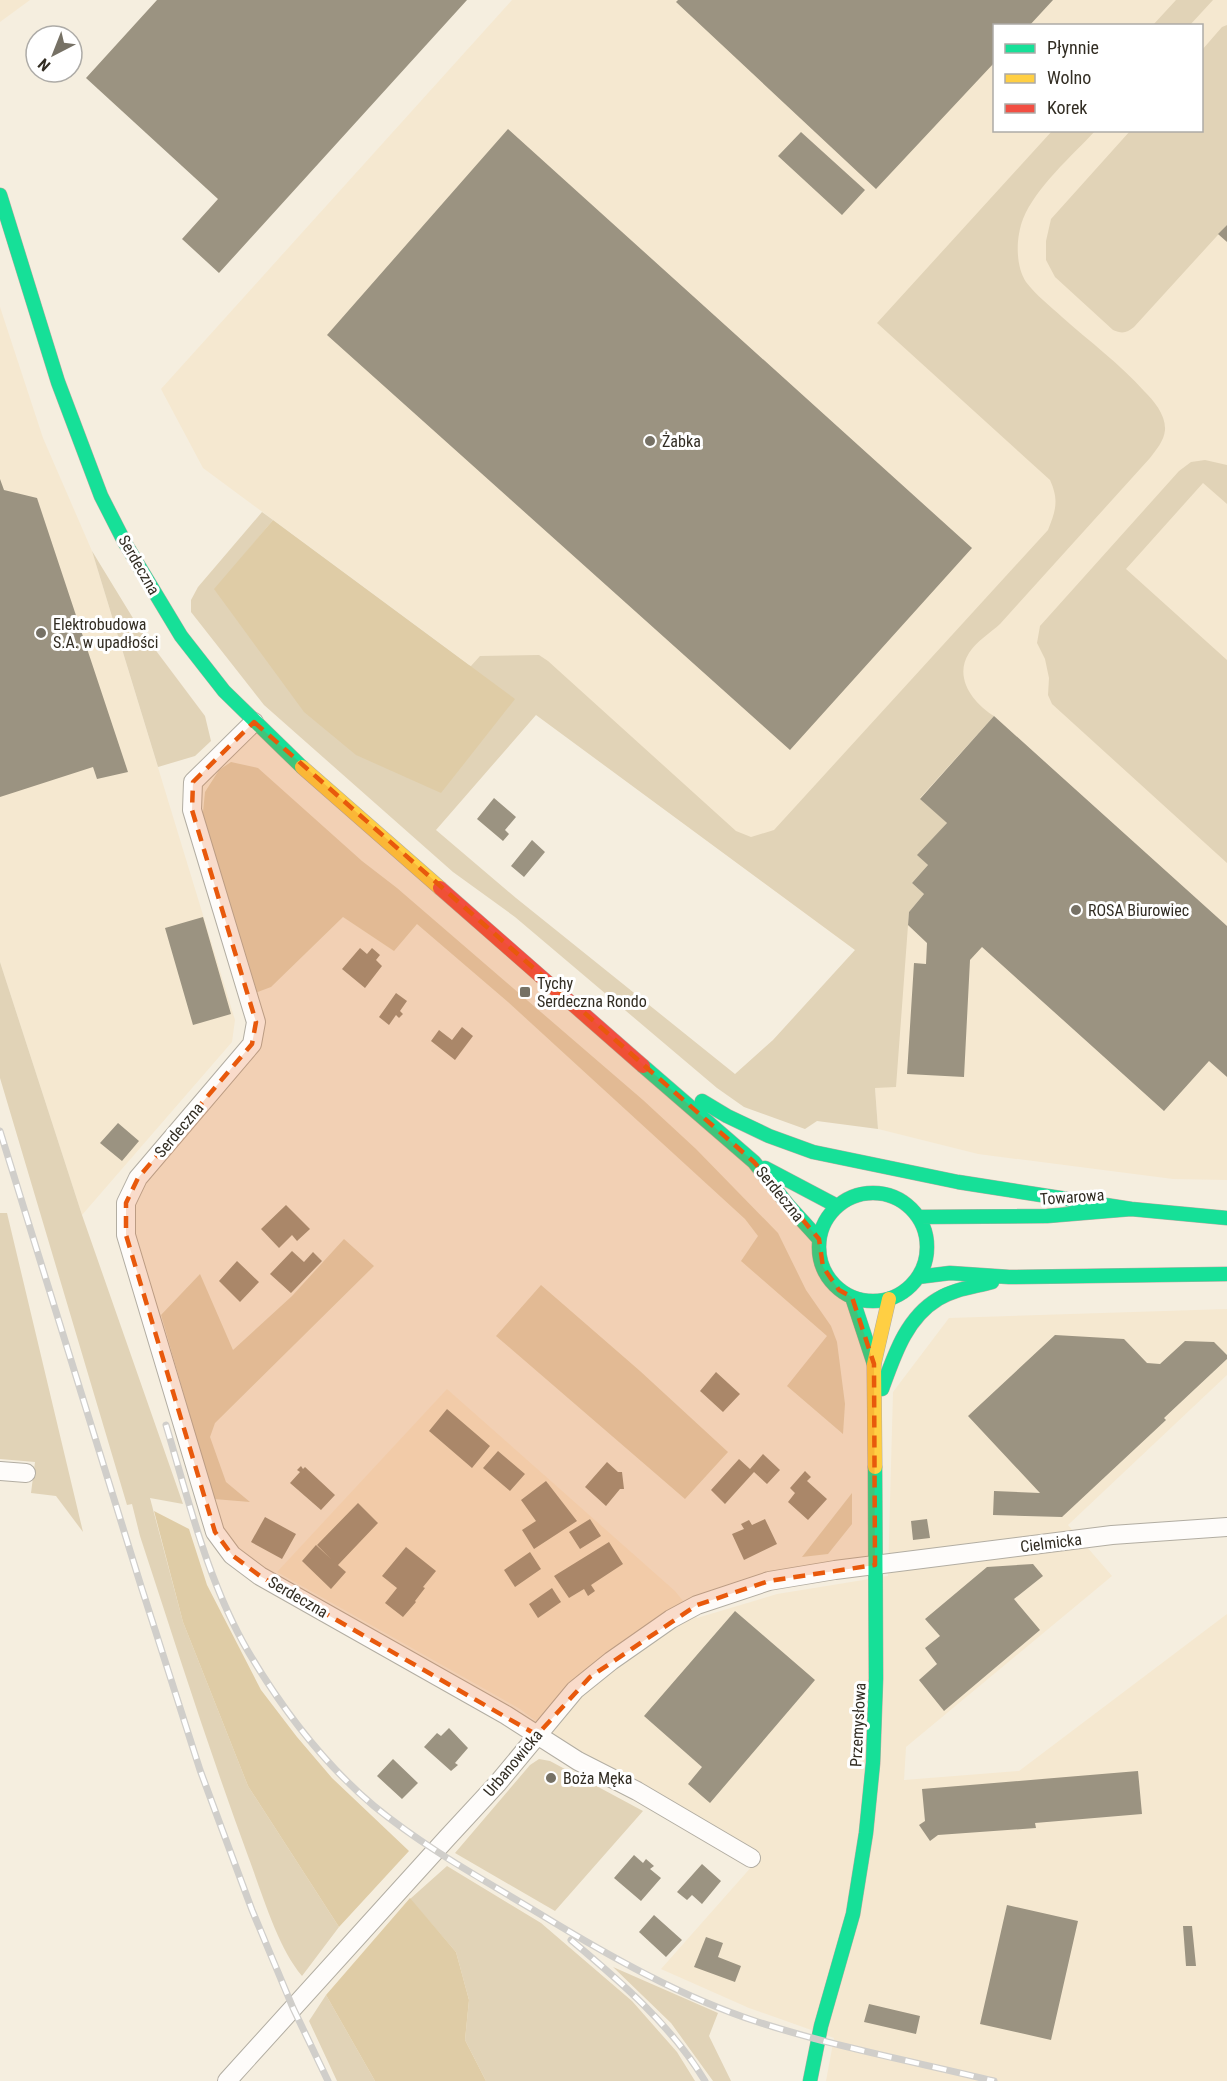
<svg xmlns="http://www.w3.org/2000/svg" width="1227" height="2081" font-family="'Roboto Condensed',sans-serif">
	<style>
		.built { fill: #f5e8d0; fill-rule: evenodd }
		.green { fill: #e1d3b7; fill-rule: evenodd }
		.forest { fill: #dfcca6 }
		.building { fill: #9b9381 }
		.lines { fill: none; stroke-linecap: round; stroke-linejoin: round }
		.street-casing { stroke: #b2ada2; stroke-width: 20 }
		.fast-casing { stroke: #b2ada2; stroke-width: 15 }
		.slow-casing { stroke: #b2ada2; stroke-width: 15 }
		.jam-casing { stroke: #b2ada2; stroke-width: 15 }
		.street { stroke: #fefcfa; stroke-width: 18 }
		.fast { stroke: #16e098; stroke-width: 14 }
		.slow { stroke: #ffcf43; stroke-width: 14 }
		.jam { stroke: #f24e42; stroke-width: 14 }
		.rail-casing { stroke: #d0ceca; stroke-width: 7 }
		.rail { stroke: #fff; stroke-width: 4.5; stroke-dasharray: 14; stroke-linecap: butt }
		.marked { fill: #e8590c; fill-opacity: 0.2; stroke: #e8590c; stroke-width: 4.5; stroke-dasharray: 12 8; stroke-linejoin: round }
		.poi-dot { fill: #767165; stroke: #fff; stroke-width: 2 }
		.labels { text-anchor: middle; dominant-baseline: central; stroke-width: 6; stroke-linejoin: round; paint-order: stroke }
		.poi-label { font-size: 16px; fill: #322d23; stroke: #fff; text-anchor: start }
		.street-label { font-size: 16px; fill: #322d23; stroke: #fff }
	</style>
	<rect width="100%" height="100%" fill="#f5eedf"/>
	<path class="built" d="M0 0H30L0 22Z
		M512 0H1227V1180L1173 1179 978 1154 878 1129 875 1088 855 950 203 468 161 389ZM994 26H1202V130H994Z
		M0 307 43 438 92 551 235 1020 232 1042 82 1215 0 962Z
		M1227 1309V1375L1068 1525 1112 1576 906 1747 904 1780 1019 1771 1227 1614V2081H826L834 2038 749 2008 661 1969 761 1856 562 1741 520 1709 277 1572 447 1389 675 1591 697 1618 777 1594 888 1576 893 1392 949 1318Z"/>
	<path class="green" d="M1176 0H1213L1190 25H1153Z
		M1227 25V225L1134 327C1127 333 1122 334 1113 330L1055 277 1046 260V241L1051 219 1130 131 1202 130V50L1222 27Z
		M1052 131H1095C1072 156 1036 187 1023 219 1016 237 1015 265 1026 282 1036 295 1050 306 1062 317 1089 341 1120 364 1144 391 1154 401 1166 415 1165 430 1164 441 1156 450 1150 458L1000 624C990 633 976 642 969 653 953 678 974 704 994 716L920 798 947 823 918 855 928 865 912 883 924 894 909 912 896 1087 875 1088 878 1129 817 1121 805 1129 744 1107 717 1088 515 917 453 872 264 705 191 612V600L198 587 262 512 273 520 215 590 471 666 480 656 539 655 548 661 736 831 751 837 774 830 1048 530C1056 510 1059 500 1050 480L877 323ZM536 715 855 950 773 1040 735 1074 516 898 436 830Z
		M1205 460 1227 465V504L1203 483 1126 569 1227 660V863L1052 704 1048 695 1049 678 1045 659 1037 643 1040 626 1179 471 1191 462Z
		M92 551 139 628 205 716 211 741 195 756 158 767Z
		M231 762 258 768 362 861 397 888 643 1100 696 1149 778 1233 806 1290 831 1326 837 1342 845 1404 843 1434 787 1386 827 1336 741 1261 758 1236 745 1219 508 1002 417 924 394 951 343 917 271 987 255 993 202 822 205 792 219 770Z
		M0 962 82 1215 183 1504 150 1498 183 1622 248 1786 339 1927 302 1976C277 1946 262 1893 248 1856 209 1750 175 1643 140 1536L132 1504 127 1505 0 1078Z
		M0 1213H7L83 1532 56 1496 31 1493 35 1462 0 1459Z
		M344 1239 374 1266 215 1423 210 1437 226 1482 250 1502 214 1499 161 1315 200 1274 233 1350 292 1296Z
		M541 1285 640 1371 728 1452 685 1499 496 1336Z
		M852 1493V1524L828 1554 802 1557Z
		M539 1759 550 1761 643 1811 555 1911 455 1853 530 1765Z
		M447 1866 541 1923 632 2001 677 2052 695 2081H486L465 2040 469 2000 456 1952 410 1899Z
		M613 1967 718 2013 709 2036 731 2081H713L671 2023Z
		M326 1995 375 2081H337L309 2021Z"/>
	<path class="forest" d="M273 520 515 699 441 793 356 755 304 712 214 589Z
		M154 1511 189 1529 207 1585 261 1690 297 1737 332 1778 409 1851 339 1927 248 1786 183 1622Z
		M410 1898 456 1952 469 2000 465 2040 486 2081H375L326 1995Z"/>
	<path class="building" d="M157 0H467L219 273 182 239 218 199 86 78Z
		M678 0H1053L1029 26H994V63L876 189 676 2Z
		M508 129 972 548 790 750 327 335Z
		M801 132 865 190 842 215 778 156Z
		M1227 225V242L1218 234Z
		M0 479 4 490 37 498 128 772 97 779 93 767 0 797Z
		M994 716 1227 926V1077L1209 1061 1164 1111 982 947 970 960 964 1077 907 1074 914 963 926 964 927 943 908 925 909 912 924 894 912 883 928 865 917 855 947 823 920 799Z
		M494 798 516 817 505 830 509 834 503 841 477 819Z
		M532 840 545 852 524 877 511 866Z
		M203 917 231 1014 193 1025 165 928Z
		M360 948 367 954 372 948 380 955 376 960 382 966 365 988 342 969Z
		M396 993 407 1001 400 1011 403 1014 399 1018 396 1015 389 1025 379 1017Z
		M462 1027 473 1036 455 1060 431 1041 439 1030 452 1040Z
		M118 1123 139 1141 122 1161 100 1143Z
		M286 1205 310 1229 297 1241 292 1235 279 1248 261 1229Z
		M292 1251 304 1262 313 1252 322 1261 291 1293 270 1274Z
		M237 1261 259 1282 240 1302 219 1281Z
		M1055 1335 1124 1339 1147 1363 1160 1364 1185 1341 1214 1342 1227 1355V1359L1164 1418 1166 1420 1062 1517 993 1515 994 1491 1040 1493 968 1416Z
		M716 1372 740 1394 723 1412 700 1391Z
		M447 1409 490 1446 472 1468 429 1431Z
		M498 1451 525 1474 510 1491 483 1468Z
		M763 1454 780 1470 767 1484 754 1472 725 1504 711 1490 739 1459 750 1469Z
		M607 1462 618 1472H622L624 1489H620L606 1506 585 1487Z
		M301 1466 303 1469 305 1467 335 1495 321 1510 290 1483 300 1472 297 1470Z
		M805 1471 811 1477 807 1481 827 1499 808 1520 788 1502 795 1493 790 1488Z
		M546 1481 577 1521 534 1549 522 1530 536 1521 521 1500Z
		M358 1503 378 1523 338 1565 346 1572 331 1589 302 1561 316 1545 331 1559 317 1545Z
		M265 1517 296 1534 282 1559 251 1542Z
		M590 1519 601 1536 580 1549 569 1532Z
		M765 1519 777 1544 744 1560 732 1534 744 1529 741 1524 749 1520 752 1525Z
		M927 1519 930 1538 913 1540 911 1521Z
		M609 1542 623 1564 591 1585 595 1591 588 1596 584 1589 569 1598 554 1576Z
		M406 1547 436 1571 423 1587 425 1588 415 1601 416 1602 403 1617 385 1603 397 1588 382 1576Z
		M530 1552 541 1569 515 1587 504 1570Z
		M1033 1564 1043 1576 1014 1599 1040 1630 944 1711 919 1680 937 1664 925 1648 940 1636 925 1619 987 1567Z
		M552 1588 561 1602 538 1618 529 1604Z
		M735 1611 815 1680 710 1803 688 1784 702 1767 644 1716Z
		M449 1728 468 1748 455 1763 458 1765 451 1771 424 1747 437 1733 441 1736Z
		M393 1759 418 1783 402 1799 377 1776Z
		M1138 1771 1142 1814 1035 1823 1036 1828 938 1835 930 1841 919 1825 925 1821 922 1789Z
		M634 1855 643 1863 646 1859 654 1866 650 1869 661 1878 641 1901 614 1878Z
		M702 1864 721 1881 702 1904 692 1895 687 1900 677 1892Z
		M1007 1905 1078 1921 1051 2040 980 2024Z
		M654 1915 682 1940 666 1957 639 1932Z
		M1183 1926H1192L1196 1966H1186Z
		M706 1937 723 1943 718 1957 741 1966 735 1982 694 1967Z
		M869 2004 920 2016 916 2034 864 2022Z"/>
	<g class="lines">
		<defs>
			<path id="street" d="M254 722 193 782 192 810 256 1022 252 1044 138 1178 126 1203V1235L215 1532 232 1555 260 1576 506 1715 578 1761 637 1791 751 1858
				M0 1471 26 1473
				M227 2081 447 1838 497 1784 575 1690 611 1661 671 1619 697 1605 769 1581 835 1570 1112 1535 1227 1527"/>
			<path id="fast" d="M0 195 58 382 101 496 125 543 181 636 224 691 302 767
				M643 1066 754 1162 788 1205 819 1239
				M702 1101 727 1116 769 1136 813 1152 958 1182 1131 1209
				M765 1168 837 1206
				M819 1247a54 54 0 1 1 108 0a54 54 0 1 1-108 0Z
				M918 1217 1047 1216 1131 1209 1227 1218
				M918 1277 950 1273 1009 1277 1227 1274
				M852 1297 874 1364
				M882 1389C894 1356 906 1318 938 1299 954 1289 974 1287 992 1282
				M810 2081 821 2026 853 1914 866 1833 873 1763 876 1678 875 1467"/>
			<path id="slow" d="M302 767 440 888
				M875 1467 874 1364 889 1299"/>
			<path id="jam" d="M440 888 643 1066"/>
		</defs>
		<use href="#street" class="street-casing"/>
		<use href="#fast" class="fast-casing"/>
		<use href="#slow" class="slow-casing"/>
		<use href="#jam" class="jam-casing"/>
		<use href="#street" class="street"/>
		<use href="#fast" class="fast"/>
		<use href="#slow" class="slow"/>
		<use href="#jam" class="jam"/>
		<defs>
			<path id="rail" d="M0 1131 141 1586 200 1770 252 1910 293 2008 328 2081
				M166 1425C189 1502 208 1583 249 1653 283 1710 324 1764 374 1806 425 1848 484 1880 540 1914 609 1956 681 1997 758 2022 835 2047 916 2062 994 2081
				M571 1940C621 1982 671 2025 705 2081"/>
		</defs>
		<use href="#rail" class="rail-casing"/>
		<use href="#rail" class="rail"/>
	</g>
	<path class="marked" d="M254 722 754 1162 819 1239 823 1267 839 1290 852 1297 874 1364 875 1565 769 1581 697 1605 590 1677 537 1735 260 1576 232 1555 215 1532 126 1235V1203L138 1178 252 1044 256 1022 192 810 193 782Z"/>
	<g class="poi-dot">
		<circle cx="650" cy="441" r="6"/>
		<circle cx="41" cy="633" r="6"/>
		<circle cx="1076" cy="910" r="6"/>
		<rect x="519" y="986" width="12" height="12" rx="3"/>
		<circle cx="551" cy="1778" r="6"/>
	</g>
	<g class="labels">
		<g class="poi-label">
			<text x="662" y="441">Żabka</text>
			<text x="53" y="624">Elektrobudowa<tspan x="53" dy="18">S.A. w upadłości</tspan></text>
			<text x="1088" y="910">ROSA Biurowiec</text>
			<text x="537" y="983">Tychy<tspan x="537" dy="18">Serdeczna Rondo</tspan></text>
			<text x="563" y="1778">Boża Męka</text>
		</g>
		<g class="street-label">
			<text transform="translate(139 565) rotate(60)">Serdeczna</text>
			<text transform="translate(179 1130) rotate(-50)">Serdeczna</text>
			<text transform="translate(780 1194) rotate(51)">Serdeczna</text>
			<text transform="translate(1072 1197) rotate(-4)">Towarowa</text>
			<text transform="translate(1051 1543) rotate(-7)">Cielmicka</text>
			<text transform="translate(298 1597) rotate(30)">Serdeczna</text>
			<text transform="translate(858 1725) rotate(-87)">Przemysłowa</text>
			<text transform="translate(513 1763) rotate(-50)">Urbanowicka</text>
		</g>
	</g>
	<rect x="993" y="24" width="210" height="108" fill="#ffffff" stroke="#adaba7" stroke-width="1.5"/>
	<rect x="1005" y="44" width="30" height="9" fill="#16e098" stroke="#adaba7" stroke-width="1.5"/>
	<text x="1047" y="54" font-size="18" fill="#322d23">Płynnie</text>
	<rect x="1005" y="74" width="30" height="9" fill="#ffcf43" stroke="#adaba7" stroke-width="1.5"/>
	<text x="1047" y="84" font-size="18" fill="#322d23">Wolno</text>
	<rect x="1005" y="104" width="30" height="9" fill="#f24e42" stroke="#adaba7" stroke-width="1.5"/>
	<text x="1047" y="114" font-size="18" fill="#322d23">Korek</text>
	<g transform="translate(54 54) rotate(222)"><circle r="28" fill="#ffffff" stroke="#adaba7" stroke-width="1.5"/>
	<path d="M0-4.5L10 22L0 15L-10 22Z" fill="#767165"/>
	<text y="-9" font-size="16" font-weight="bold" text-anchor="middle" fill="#322d23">N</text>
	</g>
</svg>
